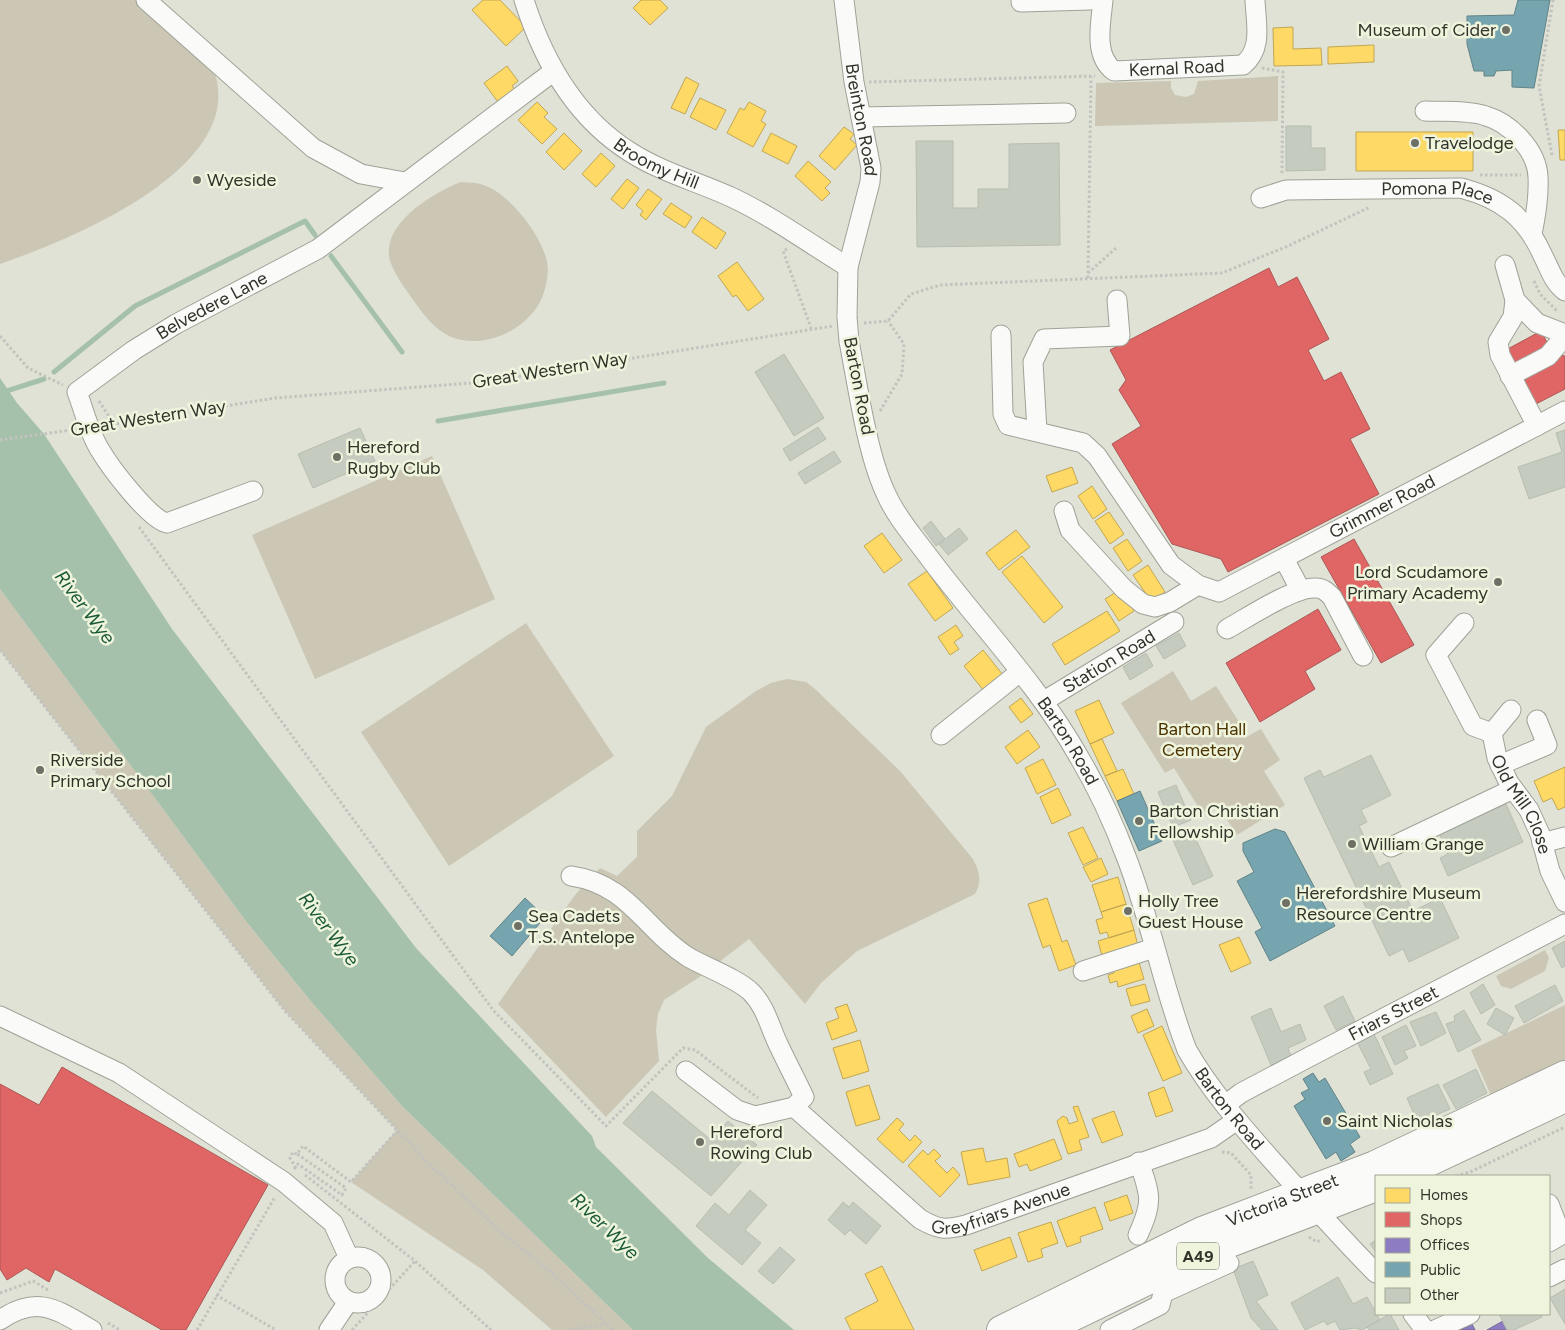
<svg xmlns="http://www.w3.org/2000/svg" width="1565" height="1330" font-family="Figtree,sans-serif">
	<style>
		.green { fill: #ccc6b4 }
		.water { fill: #a5c1ab }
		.homes { fill: #ffd966; stroke: #c1a754 }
		.shops { fill: #e06666; stroke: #ac5754 }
		.offices { fill: #8e7cc3; stroke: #726695 }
		.public { fill: #76a5af; stroke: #618387 }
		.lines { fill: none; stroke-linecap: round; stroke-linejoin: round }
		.stream { stroke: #a5c1ab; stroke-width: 5 }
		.building { fill: #c5ccbf; stroke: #b8bcb2 }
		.minor-casing { stroke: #9fa297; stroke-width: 21 }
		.highway-casing { stroke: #9fa297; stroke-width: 30 }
		.path { stroke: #c2c3bf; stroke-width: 3; stroke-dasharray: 2.5 2.5; stroke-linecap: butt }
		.minor { stroke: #fafbf9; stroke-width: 19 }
		.highway { stroke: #fafbf9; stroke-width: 28 }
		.minor-bridge-casing { stroke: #9fa297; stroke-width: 21; stroke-linecap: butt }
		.path-bridge { stroke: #c2c3bf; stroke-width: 3; stroke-dasharray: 2.5 2.5; stroke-linecap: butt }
		.minor-bridge { stroke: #fafbf9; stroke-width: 19 }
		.poi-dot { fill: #6e7066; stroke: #eff4dd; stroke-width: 2 }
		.labels { text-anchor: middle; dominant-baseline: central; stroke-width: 5; stroke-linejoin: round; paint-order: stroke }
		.shield { fill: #eff4dd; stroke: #6a6d60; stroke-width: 1 }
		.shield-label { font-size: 16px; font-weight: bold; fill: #31332a }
		.poi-label { font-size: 18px; fill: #31332a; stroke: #eff4dd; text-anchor: start }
		.street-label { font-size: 18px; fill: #31332a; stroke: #eff4dd }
		.park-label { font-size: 18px; fill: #4b3302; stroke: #eff4dd }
		.water-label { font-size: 19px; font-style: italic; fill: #195937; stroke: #eff4dd }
	</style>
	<rect width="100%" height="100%" fill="#dfe2d5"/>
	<path class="green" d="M0 0H137L213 68C252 167 69 240 0 264Z
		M1278 76V121L1095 126 1096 83 1171 81V88L1175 95 1186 97 1194 94 1198 81Z
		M461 182C467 183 474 182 480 184 507 190 542 235 547 262 549 271 547 283 544 292 534 327 486 351 451 337 433 329 422 312 411 297 404 287 394 273 390 261 380 224 433 193 461 182Z
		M432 456 495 599 315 679 252 535Z
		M0 589 246 921 309 999 402 1106 633 1330H552L483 1270 351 1182 397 1130 285 1011 0 650Z
		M526 623 614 756 449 866 361 732Z
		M1173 671 1191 701 1216 686 1248 736 1261 729 1280 760 1264 771 1285 805 1237 835 1217 804 1202 813 1174 768 1165 773 1121 703Z
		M787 679 806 682 815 689 900 771 973 859C980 872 982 882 975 894L857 951 821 983 805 1004 749 939 701 976 664 1000 658 1014 656 1030 659 1061 606 1117 498 1004 575 895 600 868 617 876 637 857V831L672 796 706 727 756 691 771 683Z
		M1545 950 1549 958 1545 971 1511 989 1501 986 1496 976Z
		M1565 1005V1064L1493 1100 1471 1050Z"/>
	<path class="water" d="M0 378 17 403 44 434 172 629 416 948 592 1136 596 1147 708 1258 794 1330H633L402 1106 309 999 246 921 0 589Z"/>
	<path class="homes" d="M483 0H500L526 27 506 46 472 10Z
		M641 0H660L668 8 650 25 633 8Z
		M1293 27V49L1321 48 1322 65 1274 66 1273 28Z
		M1374 45V62L1328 64V47Z
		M507 66 518 81 512 86 515 90 498 102 484 83Z
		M686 77 699 84 685 114 671 108Z
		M700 98 726 110 716 130 690 117Z
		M537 102 548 113 544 117 557 129 542 144 518 120Z
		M749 102 766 111 761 121 766 124 753 147 727 133 740 108 744 110Z
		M844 127 854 134 850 139 857 145 835 170 819 156Z
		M1558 130H1565V160H1560Z
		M1356 132H1473V171H1356Z
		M564 133 582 151 564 170 546 152Z
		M771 133 797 146 788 164 762 151Z
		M601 153 615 166 596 187 582 174Z
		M808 161 831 182 825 188 830 193 822 201 795 176Z
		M627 179 639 188 623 209 611 199Z
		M648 189 662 199 646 220 640 215 643 211 636 205Z
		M671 203 692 217 685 228 663 214Z
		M702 217 726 233 716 249 692 232Z
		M737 262 764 299 748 311 736 295 733 297 718 276Z
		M1072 467 1078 483 1052 492 1046 476Z
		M1092 486 1107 509 1093 519 1078 496Z
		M1109 512 1124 534 1110 544 1095 521Z
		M1016 530 1030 547 999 570 986 553Z
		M882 533 902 560 884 573 864 546Z
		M1127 539 1142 561 1128 571 1113 548Z
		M1022 556 1063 607 1044 623 1002 572Z
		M1148 565 1165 592 1151 601 1133 575Z
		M927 571 953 608 935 621 908 584Z
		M1121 589 1134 611 1119 621 1105 599Z
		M1107 611 1120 631 1065 665 1052 644Z
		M956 625 963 636 954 642 959 649 950 655 938 637Z
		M983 650 1003 675 984 691 964 666Z
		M1021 698 1033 714 1021 723 1009 707Z
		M1099 700 1114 733 1090 744 1075 711Z
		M1028 730 1040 747 1017 764 1005 747Z
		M1102 739 1117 771 1105 776 1090 744Z
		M1043 759 1056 785 1037 794 1025 768Z
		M1565 767V807L1558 810 1552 798 1543 802 1534 781Z
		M1123 769 1134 794 1117 801 1105 776Z
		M1058 788 1071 815 1052 824 1040 797Z
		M1083 827 1098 858 1083 865 1068 833Z
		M1101 858 1108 874 1091 882 1083 867Z
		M1118 877 1126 904 1101 912 1092 885Z
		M1047 898 1062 942 1067 940 1076 965 1059 971 1050 945 1043 948 1028 904Z
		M1126 904 1134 930 1109 938 1107 932 1100 934 1096 920 1103 918 1101 912Z
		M1134 930 1138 946 1102 956 1098 941Z
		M1239 937 1251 963 1231 972 1219 945Z
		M1138 959 1144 979 1118 987 1117 981 1110 983 1108 975 1114 973 1113 967Z
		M1145 984 1150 1001 1131 1006 1126 989Z
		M847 1004 857 1031 832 1040 826 1023 839 1018 835 1008Z
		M1147 1009 1154 1026 1138 1033 1131 1016Z
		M1162 1026 1182 1073 1163 1081 1143 1035Z
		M860 1040 869 1071 843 1079 833 1048Z
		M869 1085 880 1119 856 1126 846 1092Z
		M1164 1087 1173 1111 1156 1117 1148 1093Z
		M1078 1106 1089 1137 1079 1140 1082 1150 1068 1154 1057 1121 1063 1116 1067 1118 1069 1124 1078 1121 1073 1107Z
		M1114 1111 1123 1135 1102 1143 1092 1119Z
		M897 1118 904 1124 899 1130 910 1141 915 1135 922 1142 903 1163 877 1139Z
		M1054 1139 1062 1159 1030 1171 1027 1164 1019 1167 1014 1154Z
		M983 1148 986 1162 1007 1158 1010 1177 968 1185 961 1152Z
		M934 1149 941 1156 935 1161 947 1173 953 1167 960 1175 940 1197 908 1166 923 1150 928 1155Z
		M1127 1195 1133 1213 1110 1221 1104 1203Z
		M1095 1207 1103 1229 1080 1237 1081 1242 1067 1247 1057 1221Z
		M1051 1222 1058 1243 1041 1249 1043 1257 1028 1262 1018 1233Z
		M1010 1237 1017 1257 982 1271 974 1250Z
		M882 1266 914 1330H851L845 1318 878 1301 865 1274Z"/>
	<path class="shops" d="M1269 268 1278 287 1297 277 1329 339 1308 350 1324 381 1341 372 1370 429 1350 439 1379 494 1228 572 1221 559 1172 544 1112 444 1141 426 1119 390 1126 380 1110 350Z
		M1541 331 1553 354 1565 356V389L1534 405 1504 351Z
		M1354 539 1414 645 1381 663 1321 557Z
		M1318 609 1341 650 1305 671 1315 689 1260 722 1226 663Z
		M62 1067 268 1185 186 1330H162L55 1269 49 1282 26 1268 7 1280 0 1269V1084L39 1105Z"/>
	<path class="offices" d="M1503 1321 1507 1330H1487Z
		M1472 1324 1475 1330H1460Z"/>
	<path class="public" d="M1518 0H1550L1534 88 1512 87V70L1496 71 1494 76H1484V71H1474L1467 44V16L1514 15Z
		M1140 791 1162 841 1139 851 1117 801Z
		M1275 829 1285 832 1335 926 1270 961 1255 932 1262 928 1237 881 1254 872 1243 851V843Z
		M525 898 545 917 512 956 490 936Z
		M1313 1073 1319 1082 1325 1078 1360 1137 1350 1144 1355 1152 1341 1161 1336 1152 1326 1159 1294 1106 1305 1099 1301 1093 1309 1089 1303 1079Z"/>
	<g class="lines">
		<path class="stream" d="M331 256 402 352
			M54 372 135 306 305 221 315 235
			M0 393 44 379
			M438 421 664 383"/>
	</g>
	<path class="building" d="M1286 126H1311V148H1325V170L1286 171Z
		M916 141H953V208H978V189H1009V144L1059 143 1060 245 917 247Z
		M784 354 824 418 794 436 755 372Z
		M818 427 826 439 790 461 783 449Z
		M360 428 375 461 313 488 298 454Z
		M1565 430V487L1529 499 1518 467 1562 452 1556 433Z
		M834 451 841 462 805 484 798 473Z
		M931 521 945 539 936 546 923 528Z
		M959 528 968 539 948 555 939 544Z
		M1179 633 1186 646 1164 659 1156 646Z
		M1146 653 1153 666 1130 680 1123 667Z
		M1371 755 1391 795 1361 810 1367 822 1359 826 1379 867 1389 862 1413 911 1440 898 1459 938 1409 962 1403 949 1389 956 1304 778 1320 770 1324 777Z
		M1176 785 1191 820 1173 827 1158 792Z
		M1506 804 1523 842 1448 876 1440 858 1448 854 1439 833Z
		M1192 831 1213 876 1193 885 1173 840Z
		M1565 941V966L1562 968 1552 948Z
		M1483 984 1495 1005 1481 1014 1470 993Z
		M1555 985 1563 1001 1524 1023 1515 1006Z
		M1343 996 1355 1021 1336 1030 1324 1006Z
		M1271 1008 1281 1032 1300 1024 1306 1040 1288 1048 1293 1061 1273 1070 1251 1017Z
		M1496 1008 1514 1018 1505 1035 1487 1024Z
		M1464 1010 1481 1040 1458 1052 1446 1024 1455 1021 1454 1016Z
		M1436 1012 1446 1033 1421 1046 1410 1022Z
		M1406 1025 1416 1046 1404 1051 1408 1058 1395 1065 1382 1037Z
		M1374 1034 1393 1074 1370 1085 1364 1072 1371 1069 1357 1042Z
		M1476 1069 1487 1093 1456 1109 1443 1085Z
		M1438 1084 1450 1109 1418 1123 1407 1098Z
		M652 1091 711 1140 728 1121 757 1145 711 1196 623 1123Z
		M750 1190 767 1205 745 1230 761 1243 742 1265 696 1226 715 1203 729 1215Z
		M843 1202 849 1207 853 1202 881 1226 866 1244 850 1230 845 1235 828 1220Z
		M1376 1240V1252L1370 1244Z
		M780 1247 795 1260 773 1284 758 1271Z
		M1253 1261 1268 1295 1256 1301 1278 1330H1262L1251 1318 1233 1269Z
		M1338 1277 1353 1304 1367 1297 1380 1320 1362 1330 1355 1328 1340 1330 1335 1321 1327 1325 1324 1321 1305 1330 1291 1303Z
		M1565 1289V1324L1550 1298Z
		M1390 1314 1399 1330H1369L1367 1327Z
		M1499 1314H1541L1542 1317 1514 1330H1507Z"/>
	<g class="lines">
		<defs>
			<g id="minor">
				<path d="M146 0 313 148 361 174 405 182"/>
				<path id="s1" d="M524 0C543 60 576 118 630 152 661 172 698 182 731 197 772 216 810 244 848 267"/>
				<path id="s2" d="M844 0 854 82 871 168 870 182 848 267 847 317"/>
				<path d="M1021 0V2L1090 0"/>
				<path id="s3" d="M1103 0C1101 23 1093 55 1114 71L1243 65C1263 49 1256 24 1255 0"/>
				<path d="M1425 111C1443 112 1470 110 1486 116 1510 123 1537 150 1538 177 1539 196 1536 215 1532 234"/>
				<path d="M861 117 1066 113"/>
				<path id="s4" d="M1261 198 1286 190 1461 188C1502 199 1526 217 1543 256 1550 269 1553 282 1565 291"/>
				<path d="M1505 265 1515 300 1537 323 1565 334"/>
				<path d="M1515 300 1513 317 1498 342 1500 355 1537 426"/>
				<path id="s5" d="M1001 335 1003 414 1008 425 1083 443 1097 456 1171 565 1198 585 1219 592 1565 411"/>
				<path id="s6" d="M849 341C858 387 867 455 887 496 897 518 914 537 928 556 978 623 1038 684 1079 757 1098 789 1114 824 1127 859 1151 921 1163 988 1187 1050 1210 1090 1240 1124 1270 1158 1305 1197 1339 1236 1376 1273"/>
				<path d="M1510 376 1548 356 1565 336"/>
				<path d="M1037 431 1033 362 1044 339 1120 336 1117 300"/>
				<path id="s7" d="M253 491 167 523C149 519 110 467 100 450 89 433 84 410 77 392L134 350 176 324 318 249 554 71"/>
				<path d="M1064 511 1070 530 1124 589 1143 604 1155 607 1170 602 1198 585"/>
				<path d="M1284 559 1300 589"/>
				<path d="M1464 623 1436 655 1473 726 1492 733"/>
				<path d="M1227 629C1247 618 1295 586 1316 588 1323 588 1327 592 1332 597L1363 656"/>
				<path id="s8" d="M1044 701 1174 622"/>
				<path id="s9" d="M1511 710 1492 733 1497 758 1509 783 1529 810 1540 834 1550 871 1565 902"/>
				<path d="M941 735 1020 672"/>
				<path d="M1500 765 1547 745 1537 720"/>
				<path d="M1542 843 1565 837"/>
				<path d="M1391 847 1513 789"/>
				<path d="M571 876C629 884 644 929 688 957 705 967 738 979 751 992 766 1007 770 1028 779 1046 787 1063 796 1080 804 1097L794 1107 755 1116 737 1110 686 1071"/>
				<path d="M1083 971 1154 948"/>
				<path d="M0 1016 119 1073 284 1182 333 1223 349 1258"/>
				<path id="s10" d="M1225 1105 1241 1093 1311 1056 1565 924"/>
				<path id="s11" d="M794 1107 920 1219C939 1230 945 1230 966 1225L1211 1138 1237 1120"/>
				<path d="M1138 1235C1153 1202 1151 1196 1139 1162"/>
				<path d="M1549 1242 1561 1235 1549 1204"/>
				<circle cx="358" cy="1280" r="23"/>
				<path d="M1549 1277 1565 1269"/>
				<path d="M1413 1314 1425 1330"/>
				<path d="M0 1320C38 1294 57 1310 92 1330"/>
				<path d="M329 1330 348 1302"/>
				<path d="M1110 1330 1160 1305 1163 1293 1229 1263"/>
				<path d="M1435 1330 1470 1314"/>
			</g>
			<g id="highway">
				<path d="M1399 1176 1565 1098"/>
				<path id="s12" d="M1001 1330 1202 1231 1375 1165 1565 1075"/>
				<path d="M1045 1330 1209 1251 1376 1187"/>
			</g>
		</defs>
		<use href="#minor" class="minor-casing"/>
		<use href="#highway" class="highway-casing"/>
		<path class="path" d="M1262 68 1283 72 1282 174
			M869 82 1095 76
			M1552 155 1539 86 1553 0
			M1480 175H1521
			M787 249 783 251 811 328
			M1088 273 1116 248
			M1088 278 1091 77
			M1534 281 1540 294 1557 311
			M864 323 888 321 911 294 940 285 1222 273 1288 246 1370 207
			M0 336 28 368 63 385
			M99 401 114 424 275 398 484 382 833 326
			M880 411 902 374 904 344 888 321
			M139 527 493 1010 606 1126 683 1048 695 1050 758 1098
			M0 650 285 1011 426 1161 502 1233 553 1274 613 1330
			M1222 1152 1231 1153 1251 1175V1189
			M296 1168 290 1158 293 1152 297 1154
			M294 1169 298 1164 342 1195 346 1188 297 1154 303 1146 351 1182 397 1131
			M305 1175 415 1261 491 1330
			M1456 1176 1470 1172 1565 1127
			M1309 1237 1317 1242 1322 1239
			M0 1293 33 1281 48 1290
			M216 1295 276 1330
			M108 1323 120 1330
			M197 1330 275 1197
			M352 1330 415 1261
			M570 1330 605 1324"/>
		<use href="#minor" class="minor"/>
		<use href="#highway" class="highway"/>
		<defs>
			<path id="minor-bridge" d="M847 317 849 341"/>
		</defs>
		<use href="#minor-bridge" class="minor-bridge-casing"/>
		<path class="path-bridge" d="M0 440 114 424"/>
		<use href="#minor-bridge" class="minor-bridge"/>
	</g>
	<g class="poi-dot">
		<circle cx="1506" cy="30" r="5"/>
		<circle cx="1415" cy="143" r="5"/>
		<circle cx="197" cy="180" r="5"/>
		<circle cx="337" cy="457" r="5"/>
		<circle cx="1498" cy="582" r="5"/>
		<circle cx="40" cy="770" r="5"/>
		<circle cx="1139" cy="821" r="5"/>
		<circle cx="1352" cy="844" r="5"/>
		<circle cx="1286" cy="903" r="5"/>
		<circle cx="1128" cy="911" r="5"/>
		<circle cx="518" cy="926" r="5"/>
		<circle cx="1327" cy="1121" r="5"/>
		<circle cx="700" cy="1142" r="5"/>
	</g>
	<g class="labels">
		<rect class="shield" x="1177" y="1242.5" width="42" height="27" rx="4"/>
		<g class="shield-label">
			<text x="1198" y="1256">A49</text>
		</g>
		<g class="poi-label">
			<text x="1496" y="30" text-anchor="end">Museum of Cider</text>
			<text x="1425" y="143">Travelodge</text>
			<text x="207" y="180">Wyeside</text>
			<text x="347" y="447">Hereford<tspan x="347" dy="21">Rugby Club</tspan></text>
			<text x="1488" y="572" text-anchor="end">Lord Scudamore<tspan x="1488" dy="21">Primary Academy</tspan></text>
			<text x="50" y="760">Riverside<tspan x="50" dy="21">Primary School</tspan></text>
			<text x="1149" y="811">Barton Christian<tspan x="1149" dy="21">Fellowship</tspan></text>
			<text x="1362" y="844">William Grange</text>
			<text x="1296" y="893">Herefordshire Museum<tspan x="1296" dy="21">Resource Centre</tspan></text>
			<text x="1138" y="901">Holly Tree<tspan x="1138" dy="21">Guest House</tspan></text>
			<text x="528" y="916">Sea Cadets<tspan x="528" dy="21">T.S. Antelope</tspan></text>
			<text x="1337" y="1121">Saint Nicholas</text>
			<text x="710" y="1132">Hereford<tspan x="710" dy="21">Rowing Club</tspan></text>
		</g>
		<g class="street-label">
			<text stroke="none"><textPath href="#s3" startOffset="138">Kernal Road</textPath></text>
			<text stroke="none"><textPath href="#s2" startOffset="121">Breinton Road</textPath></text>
			<text stroke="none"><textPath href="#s1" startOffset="218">Broomy Hill</textPath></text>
			<text stroke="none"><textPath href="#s4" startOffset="178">Pomona Place</textPath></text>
			<text stroke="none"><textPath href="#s7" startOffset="415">Belvedere Lane</textPath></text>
			<text transform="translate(550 370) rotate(-9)">Great Western Way</text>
			<text transform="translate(859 386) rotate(79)">Barton Road</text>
			<text transform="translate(148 418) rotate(-9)">Great Western Way</text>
			<text stroke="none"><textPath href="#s5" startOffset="559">Grimmer Road</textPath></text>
			<text stroke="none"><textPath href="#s8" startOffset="76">Station Road</textPath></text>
			<text stroke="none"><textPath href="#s6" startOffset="465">Barton Road</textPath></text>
			<text stroke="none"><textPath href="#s9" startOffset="108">Old Mill Close</textPath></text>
			<text stroke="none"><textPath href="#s10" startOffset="192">Friars Street</textPath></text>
			<text stroke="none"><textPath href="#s6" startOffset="870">Barton Road</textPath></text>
			<text stroke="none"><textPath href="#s12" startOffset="310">Victoria Street</textPath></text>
			<text stroke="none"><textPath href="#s11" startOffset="254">Greyfriars Avenue</textPath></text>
		</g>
		<g class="park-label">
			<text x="1202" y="729">Barton Hall<tspan x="1202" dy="21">Cemetery</tspan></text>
		</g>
		<g class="water-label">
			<text transform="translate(85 607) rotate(53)">River Wye</text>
			<text transform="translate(329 929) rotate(53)">River Wye</text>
			<text transform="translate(605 1226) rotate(44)">River Wye</text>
		</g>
	</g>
	<rect x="1375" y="1175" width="175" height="140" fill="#eff4dd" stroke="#a3a795"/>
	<rect x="1385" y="1188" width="25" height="15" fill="#ffd966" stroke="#a3a795"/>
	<text x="1420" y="1200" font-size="15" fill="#31332a">Homes</text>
	<rect x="1385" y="1212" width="25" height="15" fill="#e06666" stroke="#a3a795"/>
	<text x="1420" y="1225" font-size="15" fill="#31332a">Shops</text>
	<rect x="1385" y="1238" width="25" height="15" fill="#8e7cc3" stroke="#a3a795"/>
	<text x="1420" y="1250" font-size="15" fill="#31332a">Offices</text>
	<rect x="1385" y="1262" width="25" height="15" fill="#76a5af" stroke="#a3a795"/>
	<text x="1420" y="1275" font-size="15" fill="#31332a">Public</text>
	<rect x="1385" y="1288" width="25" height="15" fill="#c5ccbf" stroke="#a3a795"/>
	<text x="1420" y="1300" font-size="15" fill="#31332a">Other</text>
</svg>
